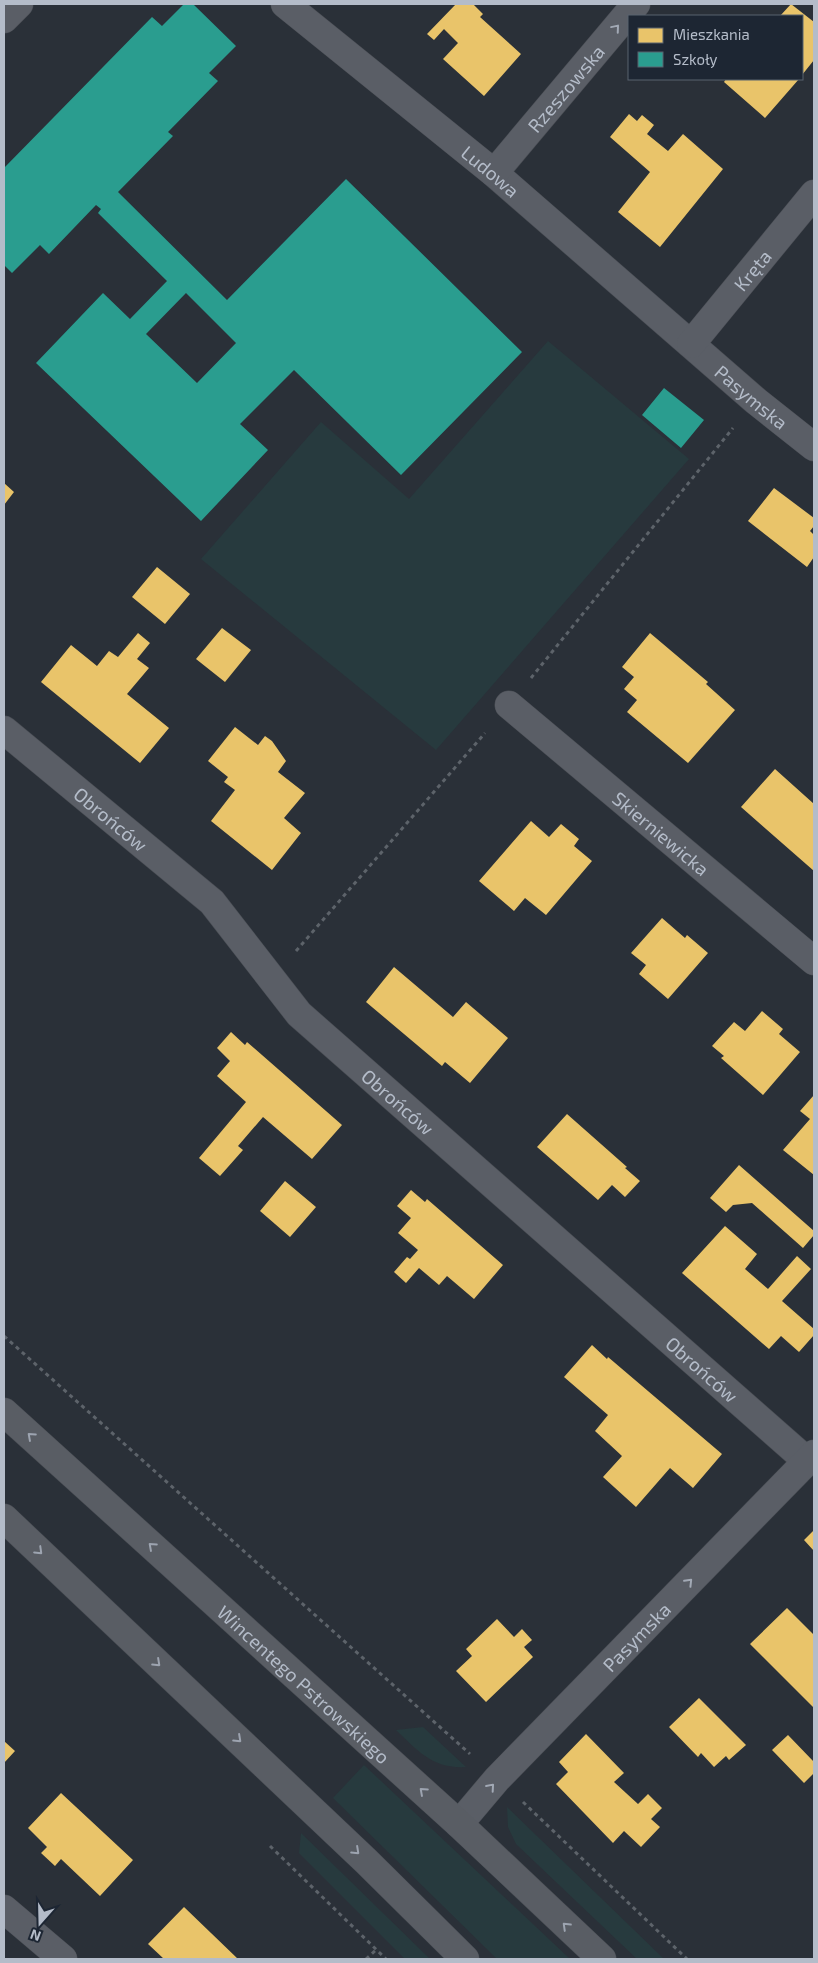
<svg xmlns="http://www.w3.org/2000/svg" width="818" height="1963" font-family="'Exo 2',sans-serif">
	<style>
		.green { fill: #273a3e }
		.homes { fill: #e9c46a }
		.schools { fill: #2a9d8f; fill-rule: evenodd }
		.lines { fill: none; stroke-linecap: round; stroke-linejoin: round }
		.street-casing { stroke: #484c53; stroke-width: 29 }
		.secondary-casing { stroke: #484c53; stroke-width: 29 }
		.path { stroke: #5d636a; stroke-width: 3; stroke-dasharray: 4 4; stroke-linecap: butt }
		.street { stroke: #5a5e66; stroke-width: 28 }
		.secondary { stroke: #595d64; stroke-width: 28 }
		.oneway { stroke: #a2a9b5 }
		.oneway2 { stroke: #9da4b0 }
		.labels { text-anchor: middle; dominant-baseline: central; stroke-width: 5; stroke-linejoin: round; paint-order: stroke }
		.street-label { font-size: 19px; fill: #b4bcc9; stroke: #1d2633 }
	</style>
	<rect width="100%" height="100%" fill="#2a3038"/>
	<path class="green" d="M548 341 689 459 436 750 201 559 321 422 409 499Z
		M423 1727 466 1767C433 1769 418 1751 396 1730Z
		M364 1765 570 1959H497L333 1798Z
		M507 1807 664 1959H637L516 1844 508 1827Z
		M301 1833 430 1959H405L299 1853Z"/>
	<path class="homes" d="M456 4H473L483 14 480 17 521 54 484 96 443 59 458 43 444 29 434 40 427 34Z
		M791 4 814 22V60L802 75V16H780Z
		M726 79H799L765 118 724 82Z
		M629 114 637 121 642 115 654 125 647 134 668 151 683 134 723 169 660 247 618 212 650 172 610 137Z
		M4 483 14 492 4 505Z
		M774 488 814 518V526L810 531 814 535V557L807 567 748 521Z
		M157 567 190 594 165 624 132 597Z
		M222 628 251 650 225 682 196 659Z
		M138 633 150 643 137 659 149 668 127 694 169 728 140 763 41 682 71 645 97 666 109 651 118 657Z
		M650 633 708 682 706 684 735 710 688 763 627 712 637 700 624 689 634 677 622 667Z
		M235 727 258 745 265 736 272 741 286 761 278 772 305 793 284 818 301 833 272 870 211 821 235 790 224 782 228 777 208 761Z
		M775 769 814 804V871L741 807Z
		M531 821 549 837 561 824 579 839 574 846 592 861 546 915 525 898 514 911 479 881Z
		M662 918 685 938 687 935 708 953 668 999 639 974 646 965 631 953Z
		M394 967 453 1017 466 1002 508 1038 470 1083 445 1062 442 1066 366 1002Z
		M762 1011 783 1029 779 1034 800 1052 763 1095 721 1058 724 1056 712 1046 734 1022 745 1031Z
		M231 1032 245 1045 247 1042 342 1125 312 1159 263 1117 238 1146 243 1150 220 1176 199 1158 246 1102 217 1076 230 1061 217 1048Z
		M814 1095V1175L783 1150 810 1119 800 1111Z
		M567 1114 627 1167 625 1168 640 1181 625 1197 612 1185 598 1200 537 1147Z
		M739 1165 814 1231V1235L803 1248 752 1203 733 1205 726 1212 710 1198Z
		M285 1181 316 1207 290 1237 260 1211Z
		M411 1190 425 1202 427 1199 503 1265 474 1299 447 1276 439 1285 419 1268 406 1283 394 1272 407 1257 410 1259 418 1250 398 1233 411 1218 397 1206Z
		M725 1226 757 1254 745 1269 768 1289 797 1256 811 1269 782 1301 814 1329V1335L799 1352 781 1336 769 1349 682 1273Z
		M592 1345 607 1359 608 1357 722 1454 693 1488 670 1468 636 1507 603 1477 622 1456 595 1431 608 1415 564 1377Z
		M814 1530V1551L804 1540Z
		M787 1608 814 1635V1708L750 1644Z
		M497 1619 514 1637 522 1629 532 1640 524 1647 533 1657 486 1702 456 1671 472 1656 466 1649Z
		M699 1698 746 1745 729 1760 726 1756 714 1767 701 1753 698 1757 669 1727Z
		M586 1734 624 1773 614 1782 638 1804 648 1794 662 1808 651 1819 660 1827 641 1847 624 1831 613 1843 556 1784 568 1772 559 1762Z
		M788 1735 814 1762V1773L804 1783 772 1750Z
		M4 1741 15 1751 4 1763Z
		M61 1793 133 1860 100 1896 61 1859 55 1866 41 1853 47 1847 28 1828Z
		M184 1907 238 1959H164L148 1944Z"/>
	<path class="schools" d="M184 4H193L236 46 209 73 218 81 168 132 173 136 118 192 227 300 346 179 522 352 401 475 294 370 240 424 268 450 201 521 36 363 103 293 130 319 167 281 98 213 101 209 96 205 49 254 40 245 12 273 4 265V168L152 17 162 26ZM186 293 236 343 197 383 146 334Z
		M664 388 704 420 681 448 642 415Z"/>
	<g class="lines">
		<defs>
			<g id="street">
				<path id="s1" d="M285 4 494 173 756 401 814 447"/>
				<path d="M4 19 19 4"/>
				<path id="s2" d="M494 173 636 4"/>
				<path id="s3" d="M691 344 814 194"/>
				<path id="s4" d="M509 705 814 961"/>
				<path id="s5" d="M4 730 212 902 299 1014 807 1461"/>
				<path id="s6" d="M459 1824 497 1779 814 1454"/>
				<path d="M4 1909 63 1959"/>
			</g>
			<g id="secondary">
				<path id="s7" d="M4 1412 459 1824 602 1959"/>
				<path d="M4 1518 366 1861 465 1959"/>
			</g>
		</defs>
		<use href="#street" class="street-casing"/>
		<use href="#secondary" class="secondary-casing"/>
		<path class="path" d="M531 678 733 428
			M296 951 485 733
			M4 1336 470 1754
			M523 1802 687 1959
			M270 1846 386 1959
			M366 1959 376 1950"/>
		<use href="#street" class="street"/>
		<use href="#secondary" class="secondary"/>
	</g>
	<defs><path id="oneway-chevron" d="M-2-3.5L2.5 0L-2 3.5" fill="none" stroke-width="1.6" stroke-linecap="round" stroke-linejoin="round" transform="scale(1.25)"/></defs>
	<g class="oneway">
		<use href="#oneway-chevron" transform="translate(616 28) rotate(-50)"/>
		<use href="#oneway-chevron" transform="translate(689 1582) rotate(-46)"/>
		<use href="#oneway-chevron" transform="translate(491 1787) rotate(-49)"/>
	</g>
	<g class="oneway2">
		<use href="#oneway-chevron" transform="translate(31 1436) rotate(-138)"/>
		<use href="#oneway-chevron" transform="translate(152 1546) rotate(-138)"/>
		<use href="#oneway-chevron" transform="translate(39 1551) rotate(44)"/>
		<use href="#oneway-chevron" transform="translate(157 1663) rotate(43)"/>
		<use href="#oneway-chevron" transform="translate(238 1739) rotate(43)"/>
		<use href="#oneway-chevron" transform="translate(423 1791) rotate(-138)"/>
		<use href="#oneway-chevron" transform="translate(356 1851) rotate(43)"/>
		<use href="#oneway-chevron" transform="translate(566 1926) rotate(-136)"/>
	</g>
	<g class="labels">
		<g class="street-label">
			<text stroke="none"><textPath href="#s2" startOffset="111">Rzeszowska</textPath></text>
			<text stroke="none"><textPath href="#s1" startOffset="265">Ludowa</textPath></text>
			<text stroke="none"><textPath href="#s3" startOffset="96">Kręta</textPath></text>
			<text stroke="none"><textPath href="#s1" startOffset="610">Pasymska</textPath></text>
			<text stroke="none"><textPath href="#s5" startOffset="139">Obrońców</textPath></text>
			<text stroke="none"><textPath href="#s4" startOffset="199">Skierniewicka</textPath></text>
			<text stroke="none"><textPath href="#s5" startOffset="544">Obrońców</textPath></text>
			<text stroke="none"><textPath href="#s5" startOffset="949">Obrońców</textPath></text>
			<text stroke="none"><textPath href="#s6" startOffset="258">Pasymska</textPath></text>
			<text stroke="none"><textPath href="#s7" startOffset="405">Wincentego Pstrowskiego</textPath></text>
		</g>
	</g>
	<rect width="818" height="1963" fill="none" stroke="#b4bcc9" stroke-width="10"/>
	<rect x="628" y="15" width="175" height="65" fill="#1d2633" stroke="#59626f"/>
	<rect x="638" y="28" width="25" height="15" fill="#e9c46a" stroke="#59626f"/>
	<text x="673" y="40" font-size="15" fill="#b4bcc9">Mieszkania</text>
	<rect x="638" y="52" width="25" height="15" fill="#2a9d8f" stroke="#59626f"/>
	<text x="673" y="65" font-size="15" fill="#b4bcc9">Szkoły</text>
	<g transform="translate(40 1923) rotate(200)" stroke="#1d2633" stroke-width="4" paint-order="stroke">
	<path d="M0-4L9 19L0 12L-9 19Z" fill="#b4bcc9"/>
	<text y="-8" font-size="14" font-weight="bold" text-anchor="middle" fill="#b4bcc9">N</text>
	</g>
</svg>
